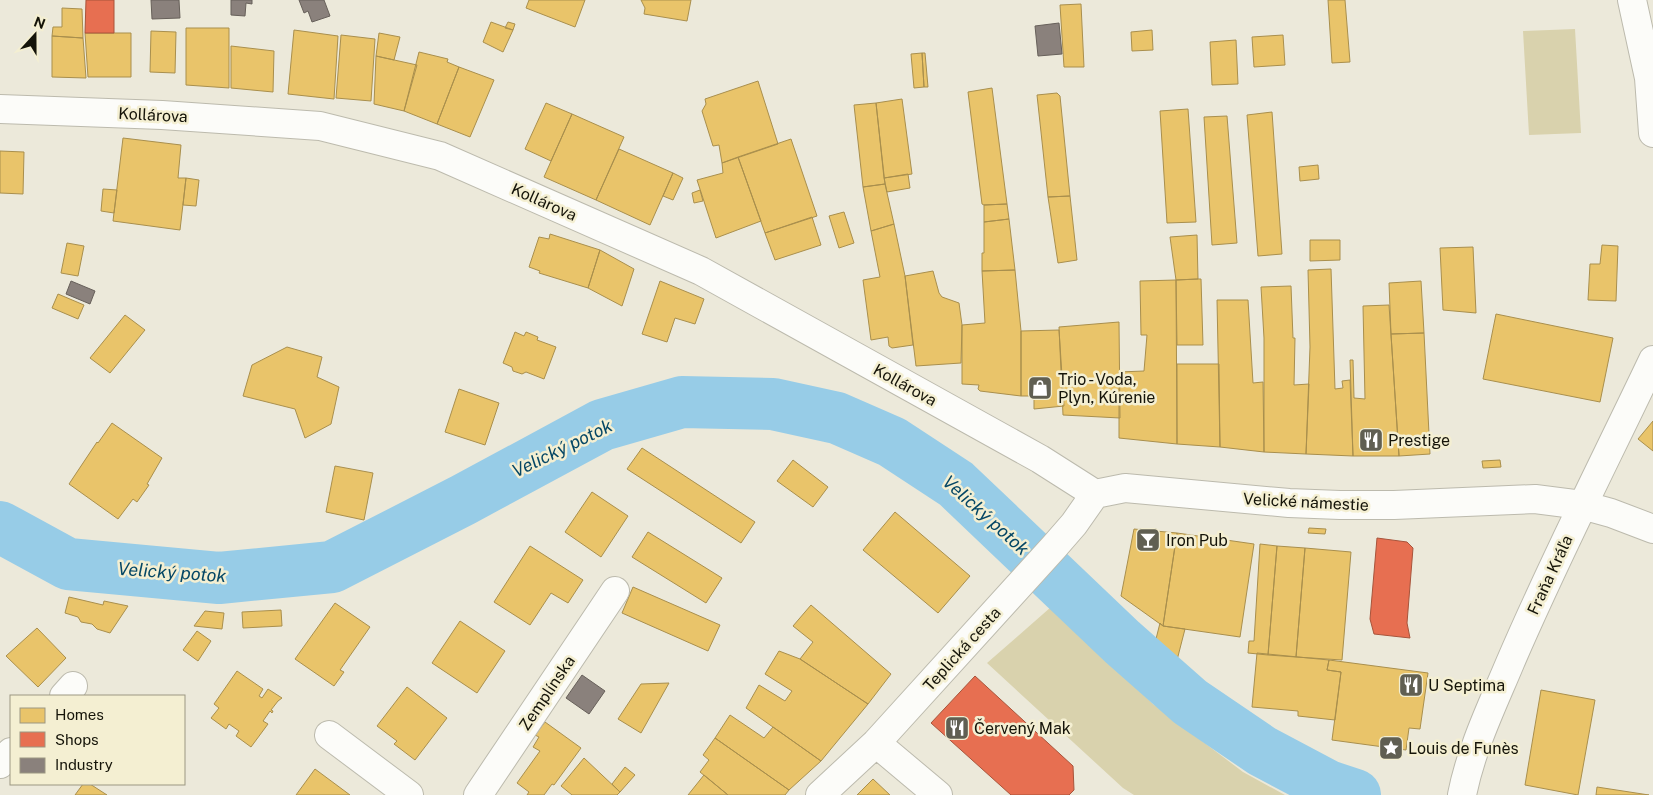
<svg xmlns="http://www.w3.org/2000/svg" width="1653" height="795" font-family="'Public Sans',sans-serif">
	<style>
		.green { fill: #d9d2ad }
		.homes { fill: #e9c46a; stroke: #a98f4d }
		.shops { fill: #e76f51; stroke: #a8543b }
		.industry { fill: #8a817c; stroke: #67605a }
		.lines { fill: none; stroke-linecap: round; stroke-linejoin: round }
		.river { stroke: #97cce7; stroke-width: 52 }
		.minor-casing { stroke: #bcbaad; stroke-width: 30 }
		.minor { stroke: #fcfcf9; stroke-width: 28 }
		.labels { text-anchor: middle; dominant-baseline: central; stroke-width: 5; stroke-linejoin: round; paint-order: stroke }
		.street-label { font-size: 16px; fill: #151409; stroke: #f4efd2 }
		.poi-label { font-size: 16px; fill: #151409; stroke: #f4efd2; text-anchor: start }
		.water-label { font-size: 18px; font-style: italic; fill: #054765; stroke: #f4efd2 }
	</style>
	<rect width="100%" height="100%" fill="#ece9da"/>
	<path class="green" d="M1575 29 1581 133 1529 135 1523 31Z
		M1051 607 1153 704 1243 772 1285 795H1134L1123 788 987 663Z"/>
	<path class="homes" d="M529 0H585L575 27 526 8Z
		M641 0H691L687 21 644 14 645 8Z
		M1328 0H1345L1350 62 1332 63Z
		M1081 4 1084 67H1064L1060 5Z
		M62 8 82 9 83 38 52 36 53 27H62Z
		M491 22 513 30 503 52 483 42Z
		M508 22 515 24 513 30 505 28Z
		M186 28H229V88L186 85Z
		M294 30 338 36 334 99 288 94Z
		M1152 30 1153 50 1132 51 1131 32Z
		M151 31 176 32 175 73 150 72Z
		M85 33H131V77H88Z
		M379 33 400 37 394 60 376 56Z
		M341 35 375 39 371 101 336 98Z
		M1283 35 1285 65 1254 67 1252 37Z
		M52 36 83 38 86 78 52 77Z
		M1236 40 1238 84 1212 85 1210 42Z
		M231 46 274 51 273 92 231 88Z
		M419 52 448 59 447 62 459 67 437 124 404 111Z
		M922 53 924 87 914 88 911 54Z
		M922 53H925L928 87H924Z
		M376 56 417 65 404 111 374 104Z
		M459 67 494 80 470 137 437 124Z
		M758 81 778 144 722 163 719 145 713 146 702 111 706 104 705 99Z
		M992 88 1007 204 984 205 982 204 968 92Z
		M1057 93 1060 96 1070 196 1048 197 1037 95Z
		M902 99 912 174 884 178 876 103Z
		M546 103 572 114 551 161 525 149Z
		M876 103 885 184 863 187 854 105Z
		M1188 109 1196 222 1167 223 1160 111Z
		M1272 112 1282 254 1258 256 1247 115Z
		M572 114 624 137 596 200 544 177Z
		M1227 116 1237 243 1212 245 1204 117Z
		M123 138 181 145 178 178H186L180 230 113 221Z
		M791 139 817 216 765 233 738 157Z
		M619 149 673 173 650 225 596 200Z
		M0 151 24 152 23 194 0 193Z
		M738 157 761 221 716 238 697 180 723 173 722 163Z
		M1318 165 1319 179 1300 181 1299 167Z
		M673 173 683 178 673 200 663 196Z
		M908 174 910 188 887 192 884 178Z
		M186 178 199 180 196 206 183 205Z
		M885 184 894 224 871 231 863 187Z
		M103 189 117 190 114 213 101 211Z
		M700 190 703 201 694 203 692 193Z
		M1070 196 1077 260 1058 263 1048 197Z
		M1007 204 1009 219 984 222V205Z
		M844 212 854 243 839 248 829 216Z
		M812 217 821 245 775 260 765 233Z
		M1009 219 1015 270 982 271V253H984V222Z
		M894 224 905 276 913 345 892 348 889 346 888 337 871 340 863 280 880 277 871 231Z
		M550 234 600 250 588 288 539 273 540 271 529 267 539 237 549 239Z
		M1197 235 1198 279 1176 280 1170 237Z
		M1310 240H1340V260L1310 261Z
		M67 243 84 246 78 276 61 273Z
		M1602 245 1618 246 1616 301 1588 300 1590 264H1600Z
		M1473 247 1476 313 1443 310 1440 248Z
		M600 250 634 269 622 306 588 288Z
		M1331 269 1335 389 1343 388 1342 381 1350 380 1353 456 1306 454 1310 347 1308 270Z
		M1015 270 1021 331V396L980 391 978 389 979 385 962 384V325L985 323 982 271Z
		M933 271 939 293 942 297 959 303 962 325 961 363 916 366 905 276Z
		M1198 279H1201L1203 345H1177L1176 280Z
		M1176 280 1177 444 1119 438V372L1144 371 1147 335H1141L1140 281Z
		M660 281 704 299 695 324 675 318 667 342 642 334Z
		M1421 281 1424 333 1391 334 1389 283Z
		M1291 286 1293 338H1295L1294 385 1309 384 1306 454 1264 452V338L1261 287Z
		M58 294 84 305 78 319 52 308Z
		M1217 300H1248L1253 383 1263 382 1264 452 1220 447Z
		M1389 305 1399 456H1353L1350 360H1353L1354 398 1365 399 1363 306Z
		M1496 314 1613 338 1600 402 1483 379Z
		M125 315 145 330 110 373 90 358Z
		M1119 322 1120 418 1063 415 1059 327Z
		M1059 330 1064 406 1034 409V396H1021V331Z
		M515 332 524 336 526 332 538 337 537 340 556 347 544 379 526 372 522 374 513 371 512 367 503 363Z
		M1424 333 1430 454 1399 456 1391 334Z
		M287 347 322 357 317 377 339 387 331 424 305 438 295 409 243 396 252 365Z
		M1177 364H1219L1220 447 1177 444Z
		M459 389 499 403 485 445 445 432Z
		M1653 421V451L1638 439Z
		M112 423 162 458 147 484 149 485 137 502 133 499 118 519 69 484 97 442 98 443Z
		M642 448 755 522 741 543 627 469Z
		M793 460 828 487 813 507 777 481Z
		M1500 460 1501 467 1483 468 1482 461Z
		M335 466 373 473 364 520 326 512Z
		M592 492 628 516 601 557 565 532Z
		M895 512 970 576 938 613 863 550Z
		M1309 528 1326 529 1325 534 1308 533Z
		M1134 529 1177 533 1163 626 1121 596Z
		M648 532 722 578 706 603 632 557Z
		M1177 533 1254 544 1240 637 1163 626Z
		M1260 544 1277 546 1268 655 1248 653 1249 641H1254Z
		M530 546 583 580 568 603 551 593 530 625 494 602Z
		M1277 546 1305 548 1296 657 1268 655Z
		M1305 548 1351 552 1342 660 1296 657Z
		M633 587 720 625 708 651 622 613Z
		M69 597 103 605 104 601 128 606 110 633 97 629 92 624 81 622 78 617 65 613Z
		M335 603 370 627 340 670 344 672 334 686 295 659Z
		M811 605 891 674 868 704 800 659 813 642 793 626Z
		M281 610 282 626 243 628 242 612Z
		M205 611 224 613 222 629 194 626Z
		M460 621 505 651 477 693 432 663Z
		M1160 623 1163 626 1185 629 1176 664 1155 643Z
		M37 628 66 658 38 687 6 656Z
		M197 631 211 641 198 661 183 650Z
		M779 651 800 659 868 704 821 761 746 708 759 685 785 701 792 691 765 674Z
		M1257 653 1329 660 1327 670 1341 672 1335 720 1298 716V711L1252 707Z
		M1329 660 1428 673 1420 729 1409 728 1406 750 1332 740 1341 672 1327 670Z
		M237 671 263 689 259 696 262 698 268 689 282 698 278 701 271 710 273 711 272 713 270 711 263 721 268 724 251 747 236 736 239 731 229 724 226 729 211 718 219 708 214 704Z
		M669 683 641 733 618 719 641 684Z
		M407 687 447 718 415 760 394 744 397 741 377 726Z
		M1541 690 1595 700 1578 795 1525 785Z
		M730 715 764 738 773 727 821 761 789 790 715 738Z
		M545 722 581 748 554 785 552 784 544 795H527L529 792 517 783 540 751 533 747 539 737 535 735Z
		M715 738 789 790 785 795H728L700 772 709 760 703 755Z
		M584 758 620 792 617 795H572L561 786Z
		M625 767 635 775 620 792 612 784Z
		M315 769 350 795H296Z
		M704 775 728 795H688Z
		M873 779 890 795H857Z
		M83 784H90L107 795H75Z
		M1597 787 1649 795H1596Z"/>
	<path class="shops" d="M86 0H114V33H85Z
		M1377 538 1407 542 1413 548 1407 623 1410 638 1374 634 1370 619Z
		M975 676 1073 766 1074 790 1069 795H1011L931 723Z"/>
	<path class="industry" d="M151 0H179L180 18 152 19Z
		M231 0H252V4L246 3 245 16 231 15Z
		M299 0H324L330 16 312 22 308 11 304 13Z
		M1059 23 1062 54 1038 56 1035 26Z
		M71 281 95 291 90 304 66 294Z
		M582 675 605 691 589 714 566 698Z"/>
	<g class="lines">
		<path class="river" d="M0 527 68 564 219 578 332 567 463 500 602 425 682 402 773 404 837 418 892 442 956 484 1122 642 1190 702 1262 751 1328 786 1355 795"/>
		<defs>
			<path id="minor" d="M1632 0 1649 78 1653 133
				M0 109 162 115 320 126 440 156 701 271 1040 459 1095 494 1125 488 1289 503 1340 505H1394L1535 499 1582 505 1611 513 1653 529
				M64 696 73 686
				M329 735 409 795
				M876 743 938 795
				M0 764 11 752
				M478 795 615 591
				M820 795 876 743 1054 547 1074 524 1095 494
				M1462 795C1471 749 1492 706 1510 663 1554 560 1605 461 1653 360"/>
		</defs>
		<use href="#minor" class="minor-casing"/>
		<use href="#minor" class="minor"/>
	</g>
	<defs>
		<symbol id="shop-square" viewBox="-11 -11 22 22"><rect x="-9" y="-9" width="18" height="18" rx="4" fill="#605f52" stroke="#f4efd2"/><path d="M-5-2.5h2.3a2.7 3.5 0 0 1 5.4 0H5L5.5 6h-11ZM-1.5-2.5h3a1.5 2.3 0 0 0-3 0Z" fill="#fff"/></symbol>
		<symbol id="restaurant-square" viewBox="-11 -11 22 22"><rect x="-9" y="-9" width="18" height="18" rx="4" fill="#605f52" stroke="#f4efd2"/><path d="M-5-6h1v4h1v-4h1v4h1v-4h1v5L-1.5 .5V6h-2V.5L-5-1ZM5-6V6H3V1.5H1.5Q1.5-4 5-6Z" fill="#fff"/></symbol>
		<symbol id="bar-square" viewBox="-11 -11 22 22"><rect x="-9" y="-9" width="18" height="18" rx="4" fill="#605f52" stroke="#f4efd2"/><path d="M-6-5H6L.8 .8V4.5H3.5V6h-7V4.5H-.8V.8Z" fill="#fff"/></symbol>
		<symbol id="sight-square" viewBox="-11 -11 22 22"><rect x="-9" y="-9" width="18" height="18" rx="4" fill="#605f52" stroke="#f4efd2"/><path d="M0-6L1.8-2.2L6-1.7L2.9 1.2L3.7 5.4L0 3.3L-3.7 5.4L-2.9 1.2L-6-1.7L-1.8-2.2Z" fill="#fff"/></symbol>
	</defs>
	<g fill-rule="evenodd">
		<use href="#shop-square" x="1026" y="374" width="28" height="28"/>
		<use href="#restaurant-square" x="1357" y="426" width="28" height="28"/>
		<use href="#bar-square" x="1134" y="526" width="28" height="28"/>
		<use href="#restaurant-square" x="1397" y="671" width="28" height="28"/>
		<use href="#restaurant-square" x="943" y="714" width="28" height="28"/>
		<use href="#sight-square" x="1377" y="734" width="28" height="28"/>
	</g>
	<g class="labels">
		<g class="street-label">
			<text transform="translate(153 115) rotate(3)">Kollárova</text>
			<text transform="translate(544 202) rotate(24)">Kollárova</text>
			<text transform="translate(905 385) rotate(29)">Kollárova</text>
			<text transform="translate(1306 502) rotate(3)">Velické námestie</text>
			<text transform="translate(1550 575) rotate(-65)">Fraňa Kráľa</text>
			<text transform="translate(962 649) rotate(-48)">Teplická cesta</text>
			<text transform="translate(547 693) rotate(-56)">Zemplínska</text>
		</g>
		<g class="poi-label">
			<text x="1058" y="379">Trio - Voda,<tspan x="1058" dy="18">Plyn, Kúrenie</tspan></text>
			<text x="1388" y="440">Prestige</text>
			<text x="1166" y="540">Iron Pub</text>
			<text x="1428" y="685">U Septima</text>
			<text x="974" y="728">Červený Mak</text>
			<text x="1408" y="748">Louis de Funès</text>
		</g>
		<g class="water-label">
			<text transform="translate(562 448) rotate(-26)">Velický potok</text>
			<text transform="translate(986 515) rotate(42)">Velický potok</text>
			<text transform="translate(172 572) rotate(4)">Velický potok</text>
		</g>
	</g>
	<rect x="10" y="695" width="175" height="90" fill="#f4efd2" stroke="#9b9782"/>
	<rect x="20" y="708" width="25" height="15" fill="#e9c46a" stroke="#9b9782"/>
	<text x="55" y="720" font-size="15" fill="#151409">Homes</text>
	<rect x="20" y="732" width="25" height="15" fill="#e76f51" stroke="#9b9782"/>
	<text x="55" y="745" font-size="15" fill="#151409">Shops</text>
	<rect x="20" y="758" width="25" height="15" fill="#8a817c" stroke="#9b9782"/>
	<text x="55" y="770" font-size="15" fill="#151409">Industry</text>
	<g transform="translate(35 35) rotate(21)" stroke="#f4efd2" stroke-width="4" paint-order="stroke">
	<path d="M0-4L9 19L0 12L-9 19Z" fill="#151409"/>
	<text y="-8" font-size="14" font-weight="bold" text-anchor="middle" fill="#151409">N</text>
	</g>
</svg>
